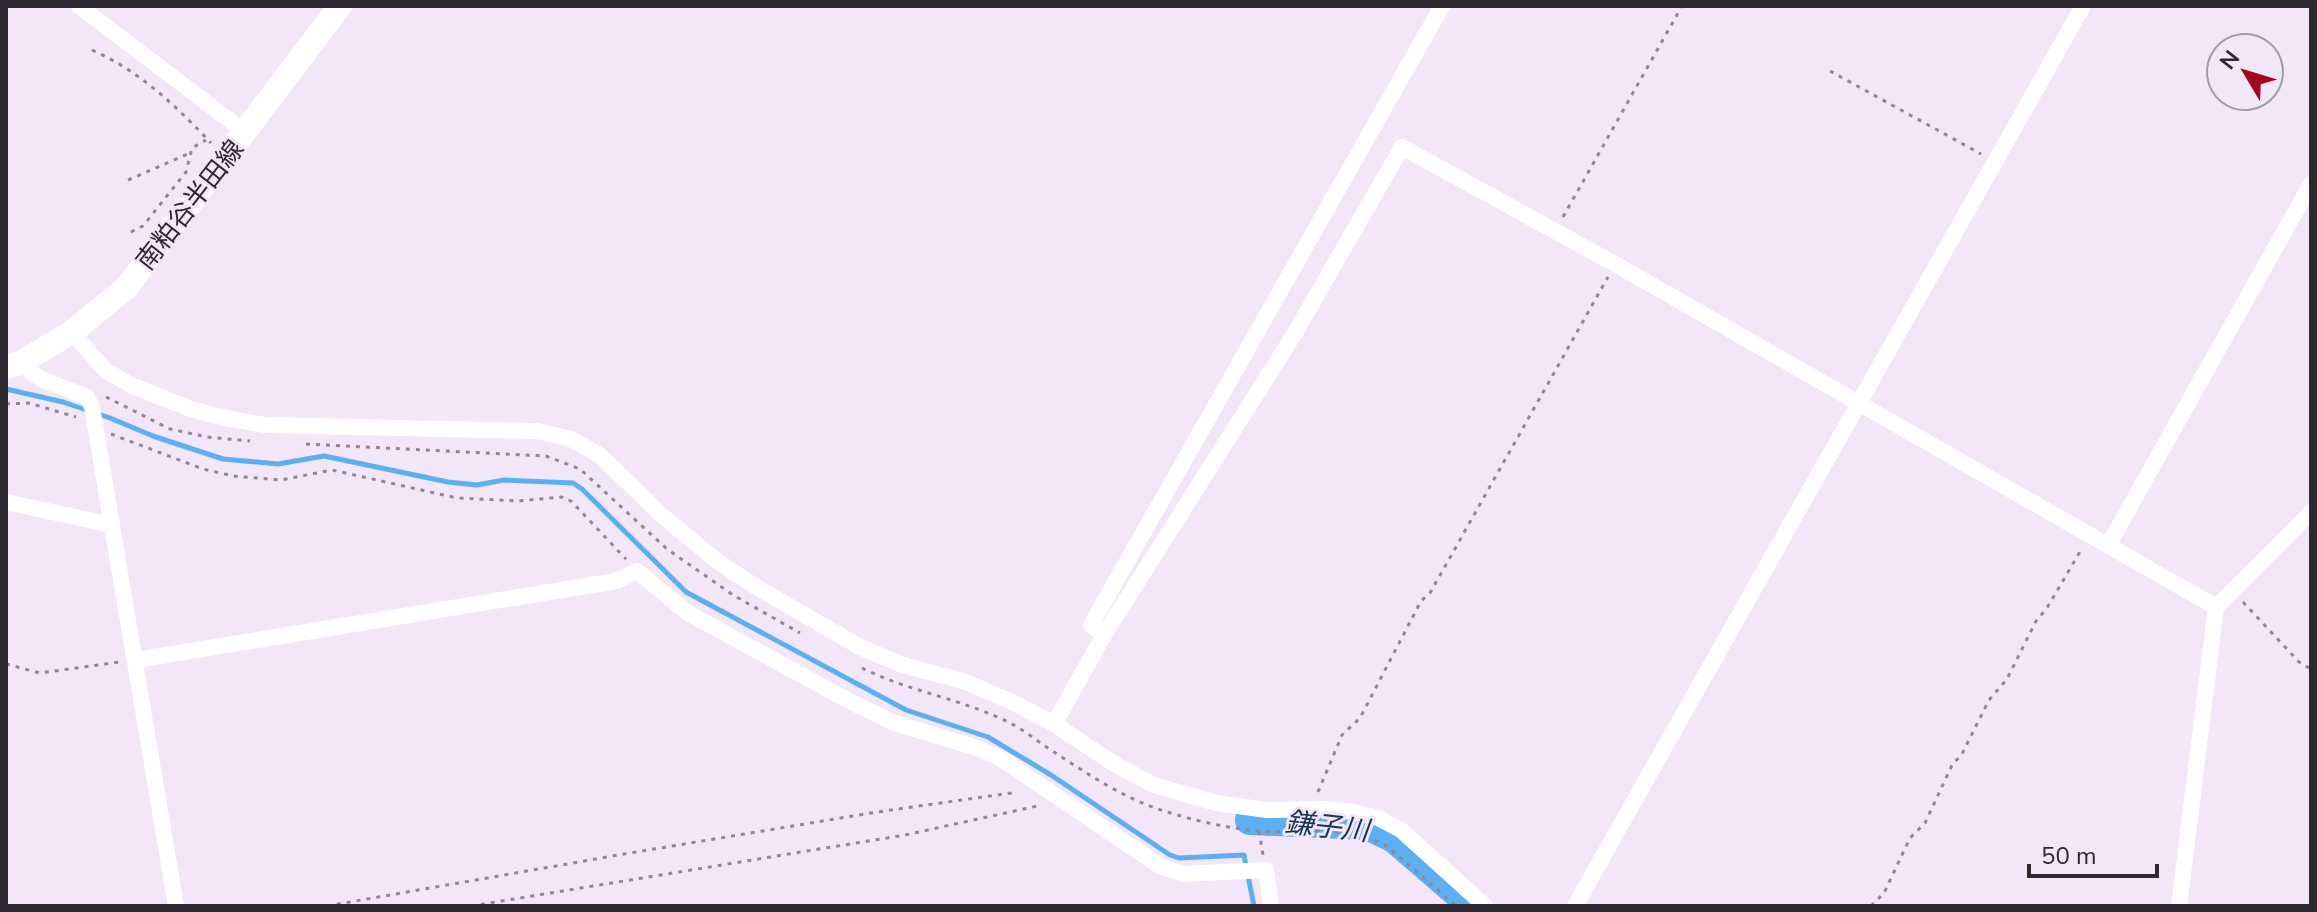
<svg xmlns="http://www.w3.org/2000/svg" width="2317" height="912" font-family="'Nunito Sans','Noto Sans JP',sans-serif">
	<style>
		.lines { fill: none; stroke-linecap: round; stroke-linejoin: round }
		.stream { stroke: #5daff1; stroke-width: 5 }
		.river { stroke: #5daff1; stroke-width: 30 }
		.path { stroke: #8f8793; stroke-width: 3; stroke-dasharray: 4 6; stroke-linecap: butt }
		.minor { stroke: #fff; stroke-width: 16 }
		.secondary { stroke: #fff; stroke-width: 24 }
		.labels { text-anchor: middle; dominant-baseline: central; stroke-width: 6; stroke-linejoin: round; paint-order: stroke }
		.street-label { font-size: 26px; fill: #2e2930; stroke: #f2e6f8 }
		.water-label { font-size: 28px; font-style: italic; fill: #163853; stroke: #f2e6f8 }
	</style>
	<rect width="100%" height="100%" fill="#f2e6f8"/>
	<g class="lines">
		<path class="stream" d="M6 389 63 402 110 418 153 436 223 459 278 464 324 456 448 482 477 485 504 480 573 483 582 489 686 592 906 710 988 737 1051 775 1170 855 1179 858 1244 855 1246 866
			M1248 876 1254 906"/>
		<path class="river" d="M1250 820 1367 825 1394 838 1473 906"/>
		<path class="path" d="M92 50C141 72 175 105 211 143
			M1830 71 1981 154
			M128 180 190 153
			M1563 217 1682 6
			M131 232 143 226 186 172 192 148 206 140
			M106 397 170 429 207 437 250 441
			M6 404 29 403 76 417
			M111 434 203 469 233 476 281 480 332 470 457 498 518 501 562 497 571 501 626 559
			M306 444 546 456 580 469 667 549 733 595 800 633
			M2243 602 2299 662 2311 669
			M6 664 40 673 120 662
			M862 668C910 692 963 699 1010 723 1024 730 1037 741 1051 750 1089 775 1129 802 1174 814 1201 822 1229 828 1257 831 1302 834 1348 823 1388 847L1456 906
			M1318 792 1342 735 1360 718 1421 601 1430 593 1608 277
			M1259 831 1263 855
			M327 906 630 853 877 812 1011 793 1016 789
			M471 906 905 835 1042 805
			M1871 906 1884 893 1910 838 1925 823 1953 763 1961 756 1989 700 2007 679 2036 621 2047 608 2081 550"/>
		<path class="minor" d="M79 6 245 132
			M72 332 106 371 133 386 191 409 225 418 265 425 537 431 571 439 601 456 659 513 717 561 753 585 860 647 903 665 963 681 1010 701 1054 724 1116 765 1154 785 1216 803 1267 810 1325 809 1354 812 1378 818 1401 830 1485 906
			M20 363 41 379 87 397 92 407 176 906
			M6 502 112 525
			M2109 544 2311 184
			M1104 635 1091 625 1442 6
			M136 660 616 581 637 571 688 613 855 704 895 723 977 748 1000 758 1160 866 1183 874 1266 870 1271 906
			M1054 724 1104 635 1295 333 1402 147 1615 264 2216 607
			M1575 906 2083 6
			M2179 906 2216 607 2311 512"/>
		<path class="secondary" d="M6 367 20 363 72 332 126 288 340 6"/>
	</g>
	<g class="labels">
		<g class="street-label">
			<text transform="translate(190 205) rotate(-52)">南粕谷半田線</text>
		</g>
		<g class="water-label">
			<text transform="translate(1327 827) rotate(6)">鎌子川</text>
		</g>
	</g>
	<rect width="2317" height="912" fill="none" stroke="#2e2930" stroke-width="16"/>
	<g transform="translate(2245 72) rotate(308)"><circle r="38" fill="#f2e6f8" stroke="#a49aa8" stroke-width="2"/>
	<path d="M0-6L14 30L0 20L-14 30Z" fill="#a3081e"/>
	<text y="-12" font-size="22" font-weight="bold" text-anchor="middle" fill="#2e2930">N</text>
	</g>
	<path d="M2029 864v12h128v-12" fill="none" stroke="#2e2930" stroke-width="4"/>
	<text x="2041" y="864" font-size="24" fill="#2e2930" stroke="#f2e6f8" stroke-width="6" paint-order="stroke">50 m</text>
</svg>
